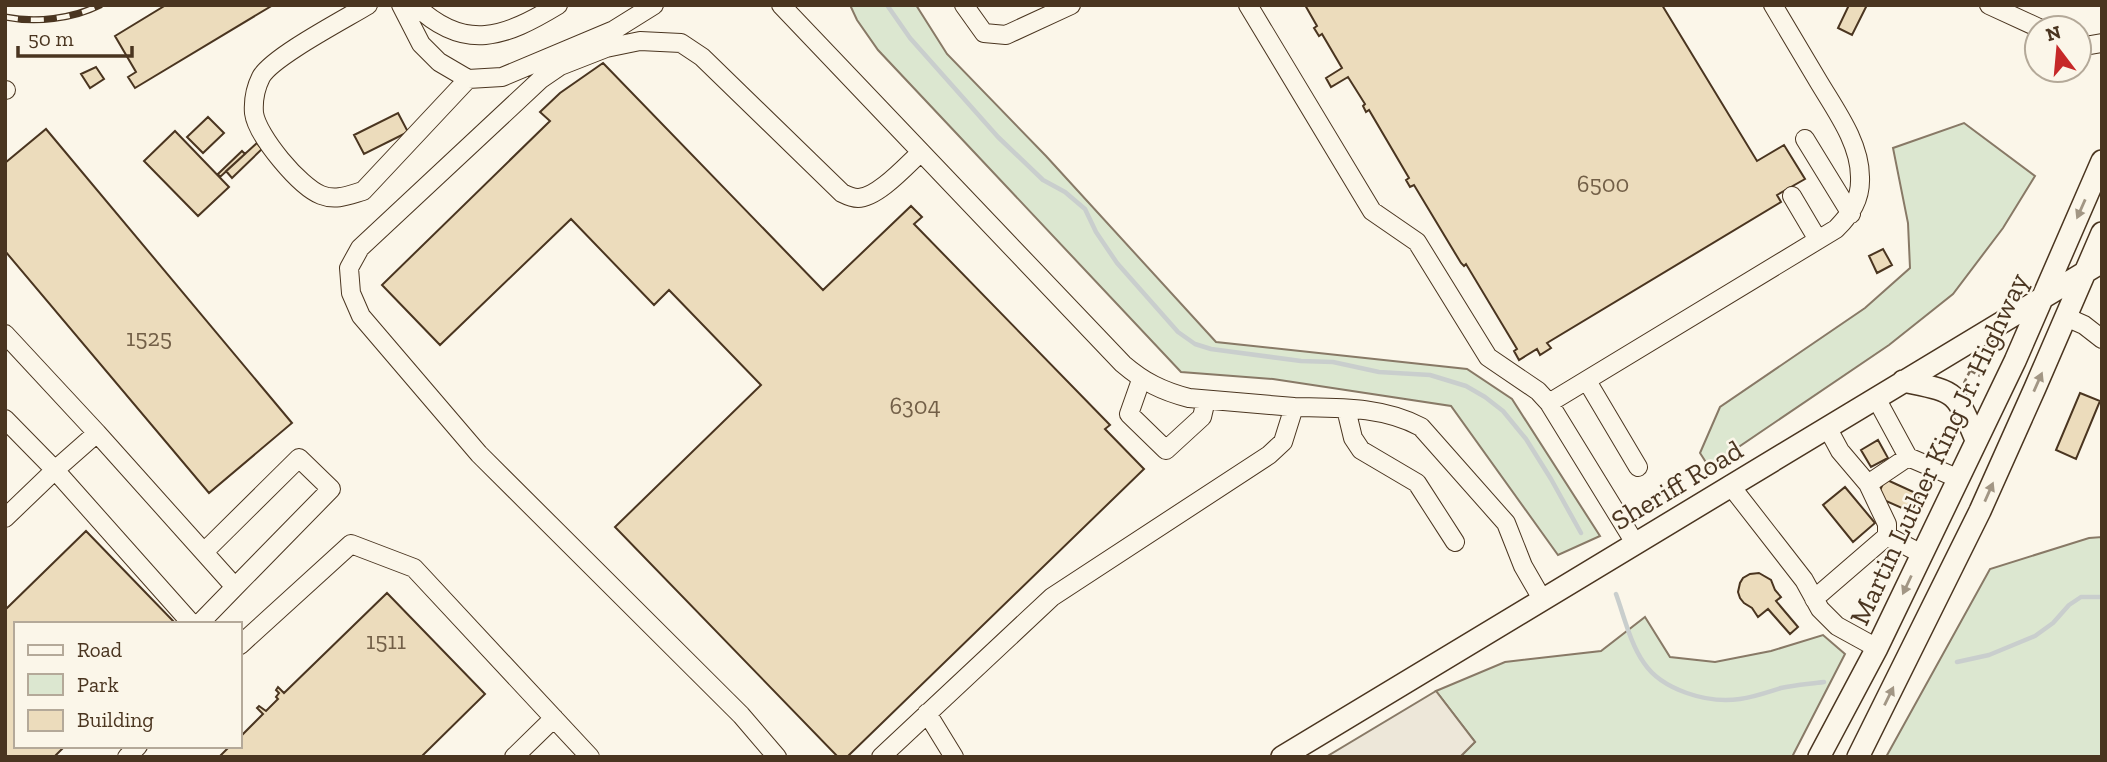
<svg xmlns="http://www.w3.org/2000/svg" width="2107" height="762" font-family="'Zilla Slab',serif">
	<style>
		.green { fill: #dce7d0; stroke: #887966; stroke-width: 2 }
		.parking { fill: #ede7d9; stroke: #887966; stroke-width: 2 }
		.lines { fill: none; stroke-linecap: round; stroke-linejoin: round }
		.stream { stroke: #c9cecd; stroke-width: 4.5 }
		.building { fill: #ecdcbc; stroke: #4a3520; stroke-width: 2 }
		.minor-casing { stroke: #4a3520; stroke-width: 20 }
		.major-casing { stroke: #4a3520; stroke-width: 24 }
		.path { stroke: #7f6f5c; stroke-width: 2.5; stroke-dasharray: 5 3.5; stroke-linecap: butt }
		.minor { stroke: #fbf6e9; stroke-width: 18 }
		.major { stroke: #fbf6e9; stroke-width: 21 }
		.rail-casing { stroke: #4a3520; stroke-width: 7 }
		.rail { stroke: #fbf6e9; stroke-width: 4.5; stroke-dasharray: 13; stroke-linecap: butt }
		.oneway { fill: #a29684 }
		.labels { text-anchor: middle; dominant-baseline: central; stroke-width: 5; stroke-linejoin: round; paint-order: stroke }
		.number-label { font-size: 24px; fill: #725f47 }
		.street-label { font-size: 28px; fill: #4a3520; stroke: #fbf6e9 }
	</style>
	<rect width="100%" height="100%" fill="#fbf6e9"/>
	<path class="green" d="M850 5H916L947 54 1046 156 1216 342 1467 369 1512 399 1600 536 1558 555 1451 406 1273 379 1181 372 878 50 857 20Z
		M1964 123 2035 176 2003 228 1953 294 1889 345 1709 467 1700 453 1720 407 1865 308 1910 268 1908 223 1893 148Z
		M2102 537V757H1886L1990 569 2089 538Z
		M1645 617 1670 657 1715 662 1771 651 1823 635 1845 654 1792 757H1460L1475 742 1436 691 1505 662 1601 651Z"/>
	<path class="parking" d="M1436 691 1475 742 1460 757H1326Z"/>
	<g class="lines">
		<path class="stream" d="M887 5 910 38 998 137 1043 180 1065 192 1085 209 1096 232 1117 263 1178 332 1195 344 1211 349 1301 361 1333 362 1379 372 1430 375 1466 386 1485 397 1503 411 1526 439 1551 479 1581 533
			M1616 594C1624 616 1630 643 1644 663 1662 690 1708 704 1740 699 1754 697 1768 692 1781 688 1795 685 1810 684 1824 682
			M1957 662 1989 655 2035 636 2053 623 2069 605 2081 597H2102"/>
	</g>
	<path class="building" d="M166 5H273L135 88 128 77 136 72 115 36Z
		M1305 5H1662L1757 161 1784 145 1805 179 1777 195 1781 202 1547 343 1551 348 1540 355 1537 349 1519 360 1514 351 1517 349 1466 264 1464 266 1461 263 1414 185 1410 187 1406 180 1409 178 1369 110 1366 112 1363 106 1365 104 1348 77 1331 87 1326 78 1342 68 1322 34 1319 36 1314 28 1317 26Z
		M1849 5H1867L1852 35 1838 28Z
		M603 63 823 290 911 206 922 217 914 224 1110 425 1105 429 1144 469 847 757H838L615 527 761 385 669 290 654 305 571 219 440 345 382 285 550 121 540 112 560 93Z
		M96 67 104 79 90 88 81 74Z
		M398 113 408 132 364 154 354 135Z
		M208 117 224 133 203 153 187 137Z
		M46 129 292 423 209 493 5 251V163Z
		M175 131 229 187 198 216 144 161Z
		M257 143 262 149 232 178 226 171Z
		M242 151 245 154 220 177 218 174Z
		M1883 249 1892 265 1877 273 1869 256Z
		M2080 393 2100 401 2076 459 2056 450Z
		M1878 440 1888 458 1871 467 1861 450Z
		M1885 479 1920 495 1911 512 1877 497Z
		M1845 487 1875 523 1853 542 1823 505Z
		M86 531 176 624H16V746H65L54 757H5V610Z
		M1759 573 1771 580 1775 590 1781 597 1776 601 1798 627 1790 634 1768 609 1758 617 1752 608 1744 603 1740 598 1738 592 1740 583 1743 578 1750 574Z
		M387 593 485 694 421 757H219L230 746H240V733L242 735 263 714 257 708 259 706 266 711 278 699 276 697 279 693 276 690 278 687 284 693Z"/>
	<g class="lines">
		<defs>
			<path id="minor" d="M368 5C345 19 272 57 261 77 255 89 253 100 254 113 257 136 300 187 321 195 336 201 349 195 363 191L468 79
				M401 5 421 44 439 62 468 79 502 77 614 30 654 5
				M415 5C465 53 505 37 558 5
				M781 5 1123 364C1144 382 1162 391 1189 398L1294 407
				M964 5 984 33 1006 35 1071 5
				M1248 5 1372 211 1417 242 1488 357 1538 391 1549 403 1635 543
				M1989 5 2039 28
				M2079 47 2102 43
				M5 90H6
				M1805 139 1851 214
				M1792 196 1818 240
				M2066 317 2084 325 2102 339
				M5 334 97 433
				M1141 380 1129 414 1166 450 1202 417 1206 400
				M1587 381 1638 467
				M1876 398 1908 457 1957 478
				M1549 403 1836 229C1851 214 1861 199 1860 177 1860 142 1834 108 1817 79 1803 55 1788 30 1773 5
				M1346 409 1353 438 1361 450 1417 483 1455 542
				M5 419 55 470 192 624
				M1827 427 1840 451 1868 484 1887 524V536L1922 554
				M1868 484 1908 457
				M1730 485 1804 580 1820 609 1837 626 1877 648
				M5 518 55 470 97 433 235 587 331 489 299 458 204 552
				M1814 599 1887 536
				M199 624 235 587
				M240 645 351 544 414 568 590 757
				M927 713 954 757
				M127 757 138 746
				M514 757 554 718
				M777 757 741 715 479 454 361 316 351 293 349 268 360 248 541 79 560 66 606 48 640 41 681 43 702 57 842 193C846 195 853 198 858 198 877 198 906 166 920 153
				M881 757 1052 597 1269 455 1283 442 1294 407C1338 408 1382 406 1421 427L1506 523 1523 566 1542 599"/>
			<path id="major" d="M1903 381C1956 392 1955 389 1976 440
				M1282 757 2102 262
				M1819 757 1877 648 2015 361 2102 161
				M1858 757 1980 511 2035 388 2102 233"/>
		</defs>
		<use href="#minor" class="minor-casing"/>
		<use href="#major" class="major-casing"/>
		<path class="path" d="M1971 371 1980 376
			M1964 383 1975 361"/>
		<use href="#minor" class="minor"/>
		<use href="#major" class="major"/>
		<defs>
			<path id="rail" d="M5 17C36 23 72 19 100 5"/>
		</defs>
		<use href="#rail" class="rail-casing"/>
		<use href="#rail" class="rail"/>
	</g>
	<defs><path id="oneway-solid" d="M-6-.8H1V-3.2L6.5 0L1 3.2V.8H-6Z" transform="scale(1.75)"/></defs>
	<g class="oneway">
		<use href="#oneway-solid" transform="translate(2081 209) rotate(114)"/>
		<use href="#oneway-solid" transform="translate(2038 382) rotate(-66)"/>
		<use href="#oneway-solid" transform="translate(1989 492) rotate(-66)"/>
		<use href="#oneway-solid" transform="translate(1907 585) rotate(115)"/>
		<use href="#oneway-solid" transform="translate(1889 696) rotate(-64)"/>
	</g>
	<g class="labels">
		<g class="number-label">
			<text x="1603" y="183">6500</text>
			<text x="149" y="337">1525</text>
			<text x="915" y="405">6304</text>
			<text x="386" y="640">1511</text>
		</g>
		<g class="street-label">
			<text transform="translate(1939 449) rotate(-65)">Martin Luther King Jr. Highway</text>
			<text transform="translate(1677 485) rotate(-31)">Sheriff Road</text>
		</g>
	</g>
	<rect width="2107" height="762" fill="none" stroke="#4a3520" stroke-width="14"/>
	<rect x="14" y="622" width="228" height="126" fill="#fbf6e9" stroke="#b4a999" stroke-width="2"/>
	<rect x="28" y="645" width="35" height="10" fill="#fbf6e9" stroke="#b4a999" stroke-width="2"/>
	<text x="77" y="657" font-size="21" fill="#4a3520">Road</text>
	<rect x="28" y="674" width="35" height="21" fill="#dce7d0" stroke="#b4a999" stroke-width="2"/>
	<text x="77" y="692" font-size="21" fill="#4a3520">Park</text>
	<rect x="28" y="710" width="35" height="21" fill="#ecdcbc" stroke="#b4a999" stroke-width="2"/>
	<text x="77" y="727" font-size="21" fill="#4a3520">Building</text>
	<g transform="translate(2058 49) rotate(344)"><circle r="33" fill="#fbf6e9" stroke="#b4a999" stroke-width="2"/>
	<path d="M0-5L12 26L0 18L-12 26Z" fill="#c62828"/>
	<text y="-10" font-size="19" font-weight="bold" text-anchor="middle" fill="#4a3520">N</text>
	</g>
	<path d="M18 46v10h114v-10" fill="none" stroke="#4a3520" stroke-width="3.5"/>
	<text x="28" y="46" font-size="21" fill="#4a3520" stroke="#fbf6e9" stroke-width="5" paint-order="stroke">50 m</text>
</svg>
